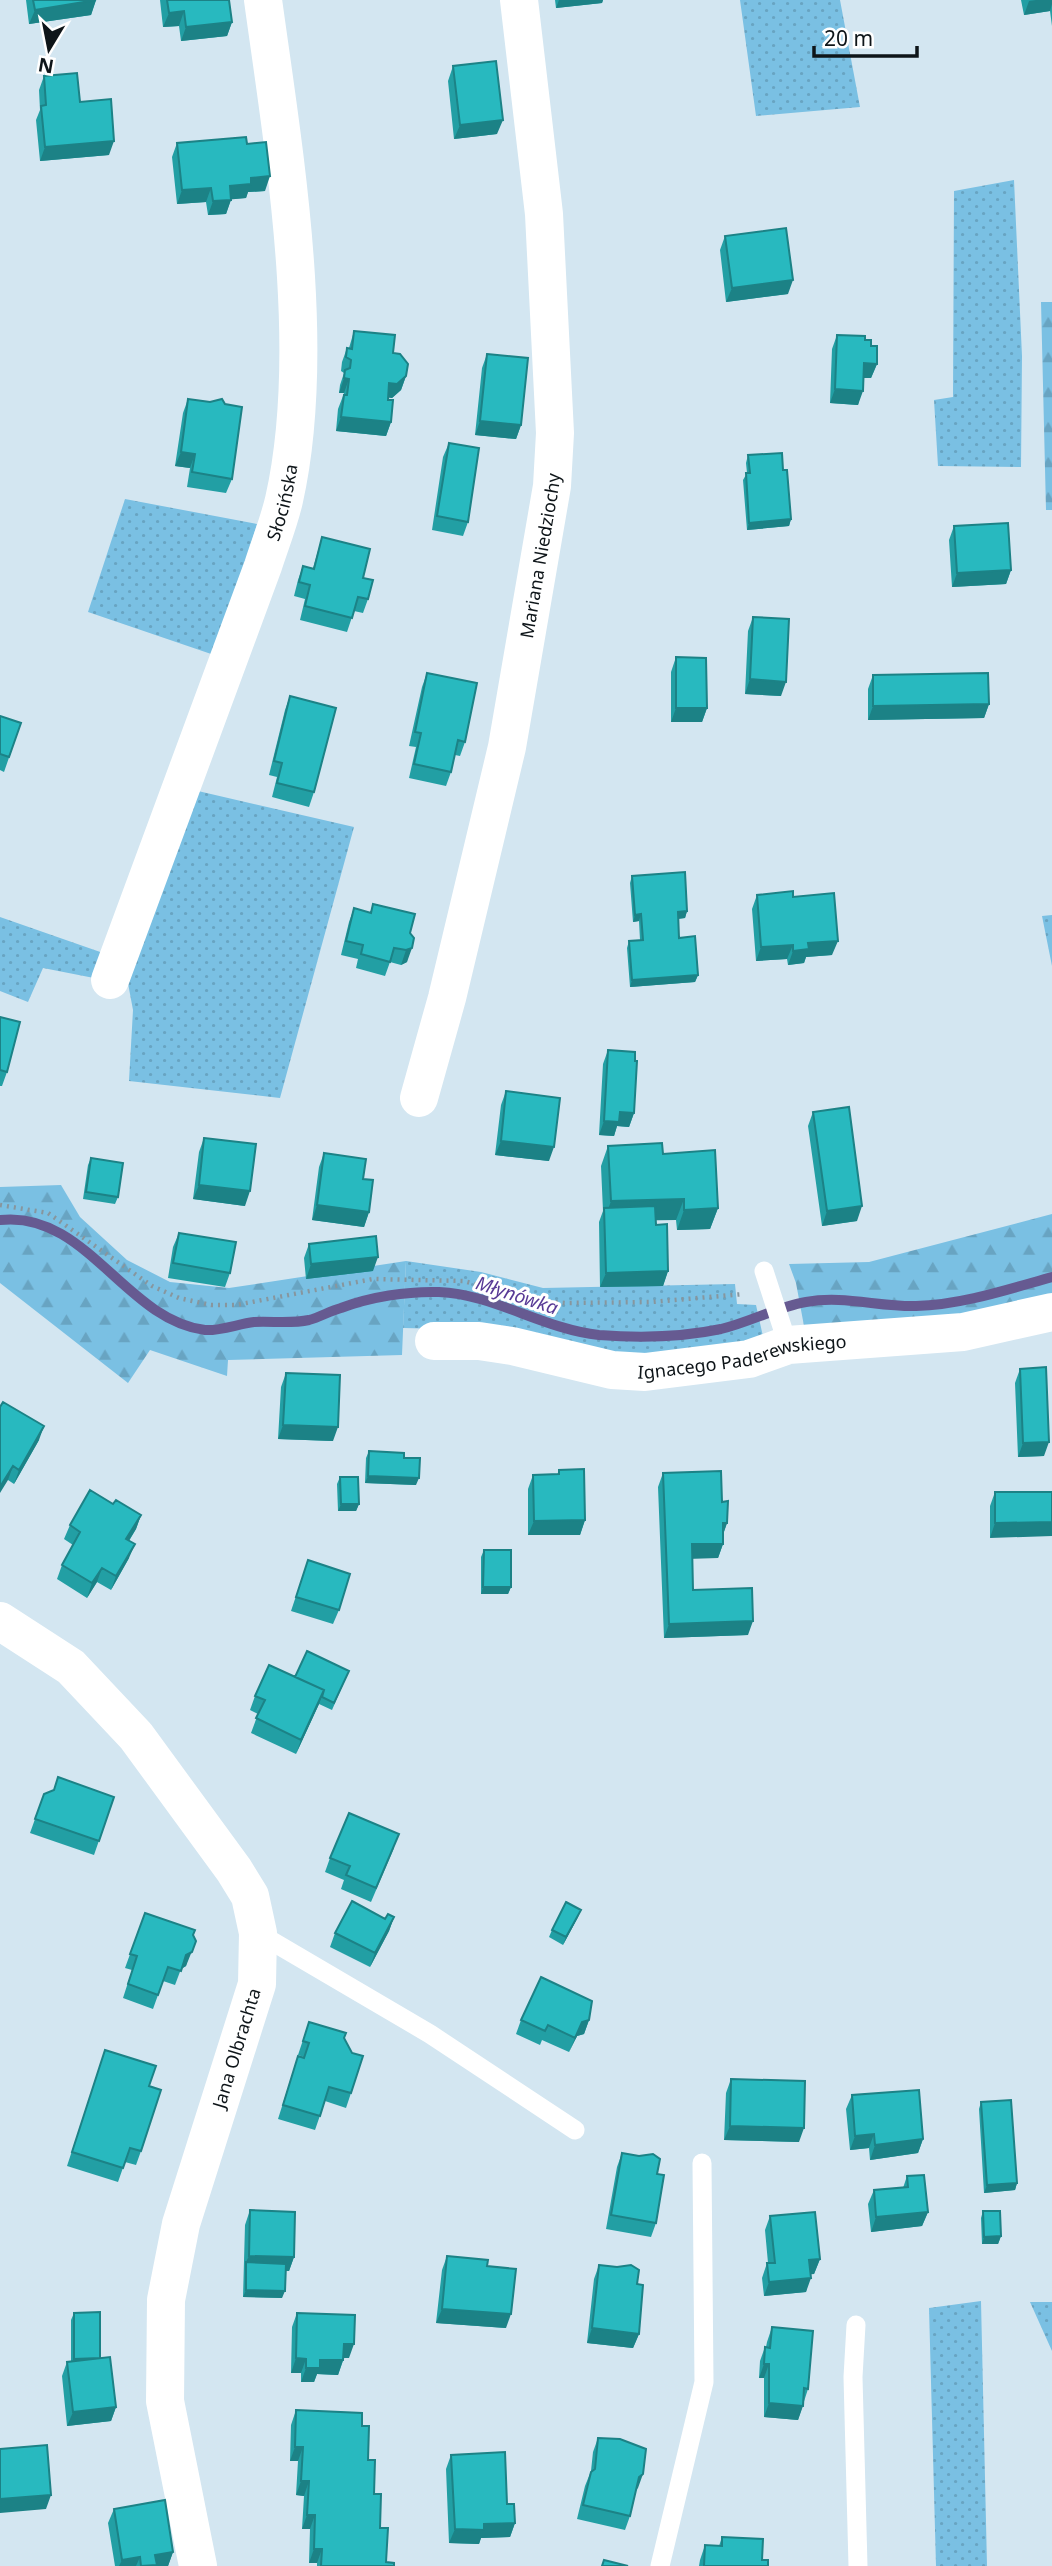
<svg xmlns="http://www.w3.org/2000/svg" width="1052" height="2566" font-family="'Noto Sans',sans-serif">
	<style>
		.grass { fill: url(#grass-dots) }
		.forest { fill: url(#forest-firs) }
		.lines { fill: none; stroke-linecap: round; stroke-linejoin: round }
		.stream { stroke: #665a91; stroke-width: 10 }
		.path { stroke: #87969e; stroke-width: 4.5; stroke-dasharray: 2 5; stroke-linecap: butt }
		.service { stroke: #fff; stroke-width: 19 }
		.minor { stroke: #fff; stroke-width: 38 }
		.wall { fill: #229fa4 }
		.shaded-wall { fill: #1c8286 }
		.building { fill: #28b9bf; stroke: #1c8286; stroke-width: 2 }
		.labels { text-anchor: middle; dominant-baseline: central; stroke-width: 6; stroke-linejoin: round; paint-order: stroke }
		.street-label { font-size: 18px; fill: #0e1519; stroke: #fff }
		.water-label { font-size: 19px; font-style: italic; fill: #583a96; stroke: #fff }
	</style>
	<defs>
		<pattern id="grass-dots" width="8" height="8" patternUnits="userSpaceOnUse" patternTransform="scale(1.75)"><rect width="8" height="8" fill="#7ac0e3"/><path d="M2 2h.1M6 6h.1" fill="none" stroke="#68a4c2" stroke-width="1.8" stroke-linecap="round"/></pattern>
		<pattern id="forest-firs" width="22" height="20" patternUnits="userSpaceOnUse" patternTransform="scale(1.75)"><rect width="22" height="20" fill="#7ac0e3"/><path d="M5 1l3.5 6h-7zM16 11l3.5 6h-7z" fill="#68a4c2"/></pattern>
	</defs>
	<rect width="100%" height="100%" fill="#d3e6f1"/>
	<path class="grass" d="M740 0H840L860 107 756 116Z
		M1014 180 1022 356 1021 467 938 466 934 400 953 397 954 191Z
		M125 499 257 524 217 656 88 612Z
		M198 791 354 827 280 1098 129 1081 133 1010 127 978Z
		M1052 915V966L1042 916Z
		M0 917 106 954 94 978 43 968 28 1002 0 991Z
		M406 1261 481 1272 543 1288 735 1284 737 1304 756 1305 764 1341 629 1359 488 1330 403 1328Z
		M981 2301 987 2566H936L929 2308Z
		M1030 2302H1052V2351Z"/>
	<path class="forest" d="M1041 302H1052V510H1046Z
		M61 1185 80 1217 127 1260 170 1282 229 1288 406 1261 402 1355 228 1360 227 1376 150 1350 128 1383 0 1283V1187Z
		M1052 1214V1296L953 1316 804 1326 796 1283 789 1264 869 1262Z"/>
	<g class="lines">
		<path class="stream" d="M0 1220C86 1210 125 1320 205 1330 220 1331 238 1324 254 1322 273 1321 291 1324 309 1320 320 1317 330 1311 341 1308 370 1297 407 1291 439 1292 493 1294 543 1329 599 1335 638 1338 683 1337 721 1329 750 1322 777 1307 806 1302 843 1295 879 1307 916 1306 961 1305 1009 1289 1052 1277"/>
		<path class="path" d="M0 1205 48 1213 152 1286 179 1298 211 1305H236L373 1279 464 1281 530 1300 565 1303 652 1302 744 1294"/>
		<path class="service" d="M764 1271 788 1345
			M258 1933 430 2034 575 2130
			M856 2325 853 2377 858 2566
			M660 2566 704 2382 702 2163"/>
		<g class="minor">
			<path id="s1" d="M110 980 263 566C270 544 279 522 284 500 318 349 284 152 263 0"/>
			<path id="s2" d="M419 1098 447 998 507 747 552 486 555 433 544 214 519 0"/>
			<path id="s3" d="M434 1341H479L512 1346 612 1370 645 1372 749 1359 788 1345 963 1332 1052 1312"/>
			<path d="M0 1621 71 1667 136 1736 234 1870 250 1896 258 1933 257 1984 181 2224 166 2300 165 2401 198 2566"/>
		</g>
	</g>
	<path class="wall" d="M26 0H96L91 15 29 24Z
		M160 0H229L232 22 227 36 181 41 179 26 163 27Z
		M555 0H603L602 3 556 8Z
		M1021 0H1052V26L1050 11 1024 15Z
		M453 66 497 134 454 139 448 81Z
		M44 76 109 155 40 161 36 120 40 110 39 90Z
		M177 143 247 144 265 191 248 192 246 198 231 199 226 214 208 215 206 202 177 204 172 157Z
		M725 236 788 294 726 302 720 250Z
		M354 331 393 353 406 376 401 390 392 398 388 397 391 422 386 436 336 431 338 409 343 396 344 393H339L340 385 344 373 341 371 342 362 347 348H349Z
		M837 335 865 340 871 346 877 364 871 378H864L858 405 830 403 832 349Z
		M487 354 521 425 516 439 475 435 482 368Z
		M188 399 232 479 226 493 187 487 190 468 175 466 183 413Z
		M449 443 468 522 463 536 432 530 443 457Z
		M748 455 783 470 791 519 789 526 747 530 743 480 747 473 746 463Z
		M954 526 1011 570 1006 584 952 587 949 540Z
		M322 537 363 578 368 599 363 613 354 611 347 632 300 620 305 599 294 596 298 580 303 566 313 568Z
		M753 617 781 696 745 694 748 631Z
		M676 657 707 708 702 722H671V672Z
		M427 673 465 742 460 756 455 755 451 772 446 786 409 778 416 747 409 746 422 687Z
		M873 675 989 704 984 718 868 720V689Z
		M290 696 314 792 309 807 272 797 277 777 269 775 285 710Z
		M0 716 21 723 4 772 0 770Z
		M632 876 687 911 685 918 678 919 679 938 698 975 695 982 630 987 627 948 629 941 640 940 639 921 633 922 630 883Z
		M757 895 793 897 832 955 806 957 804 963 788 965 787 959 756 961 752 909Z
		M373 904 410 933 407 962 401 965 390 962 385 976 356 968 358 959 341 955 349 922 354 908 370 913Z
		M0 1017 7 1072 2 1086H0Z
		M608 1050 634 1113 629 1127 617 1126 614 1136 599 1135 603 1064Z
		M506 1091 549 1161 495 1155 501 1105Z
		M813 1112 857 1221 822 1226 808 1126Z
		M204 1138 245 1206 193 1199 199 1152Z
		M608 1146 663 1154 718 1208 710 1229 677 1230 676 1220H656V1225L668 1271 663 1286 600 1287 599 1222 603 1211 601 1166Z
		M324 1153 363 1179 369 1212 364 1227 312 1220 319 1167Z
		M91 1158 118 1197 115 1204 83 1199 88 1165Z
		M179 1233 230 1273 225 1287 168 1278 173 1247Z
		M309 1244 373 1271 306 1279 304 1258Z
		M1020 1369 1044 1456 1018 1457 1015 1383Z
		M286 1373 333 1441 278 1439 281 1387Z
		M0 1407 39 1440 14 1484 8 1480Z
		M369 1451 404 1458 416 1485 365 1483 366 1458Z
		M559 1470 585 1520 580 1535H528V1489L533 1475H557Z
		M663 1473 722 1502 727 1523 723 1535V1544L718 1558H692L693 1590 748 1635 664 1638 658 1487Z
		M340 1477 359 1504 356 1511H338L337 1484Z
		M995 1492H1052L990 1538V1506Z
		M113 1504 141 1515 136 1529 129 1541V1558L111 1590 97 1582 87 1598 57 1579 62 1565 73 1545 64 1539 70 1525Z
		M484 1550 511 1587 508 1594H481V1557Z
		M308 1560 339 1610 333 1624 291 1611Z
		M349 1671 332 1710 319 1704 296 1754 251 1733 258 1714 250 1710 255 1696 295 1677Z
		M44 1794 114 1797 94 1855 30 1833Z
		M394 1848 371 1902 341 1889 344 1880 325 1872 330 1858Z
		M145 1913 193 1935 186 1966 181 1969 175 1985 163 1981 153 2009 123 1998 132 1970 125 1968Z
		M394 1917 389 1931 370 1967 330 1947 335 1933Z
		M578 1917 563 1945 549 1937 552 1930Z
		M521 2020H589L584 2034 577 2036 569 2052 542 2040 540 2045 516 2034Z
		M309 2022 344 2038 351 2093 346 2108 325 2101 315 2130 278 2119 298 2056 304 2057 298 2055Z
		M105 2050 149 2086 141 2151 136 2165 125 2162 118 2182 67 2166Z
		M731 2079 799 2142 724 2140 726 2093Z
		M852 2095 923 2139 918 2153 870 2160 869 2148 850 2150 846 2109Z
		M981 2102 1017 2183 1015 2190 984 2193 979 2109Z
		M622 2153 656 2223 651 2237 606 2229 617 2167Z
		M907 2176 928 2212 922 2226 871 2232 868 2204 874 2190 903 2188Z
		M250 2210 294 2257 289 2271H285L282 2298 243 2297 245 2225Z
		M983 2211 1001 2236 998 2244H982L981 2218Z
		M770 2216 820 2259 814 2274H810L806 2292 764 2296 762 2278 767 2263H768L765 2230Z
		M447 2256 487 2266 506 2328 436 2323 442 2270Z
		M599 2265 637 2284 639 2334 633 2348 587 2343 594 2279Z
		M74 2313 100 2358 116 2407 111 2421 67 2426 62 2376 67 2362 71 2361V2320Z
		M297 2313 349 2358H344L338 2375 317 2374 314 2382H301V2373H291L292 2327Z
		M772 2327 808 2389 798 2420 764 2417V2378H759L760 2361 765 2347H766L767 2342Z
		M296 2410 362 2426 386 2562 394 2566H317V2563H309L310 2529H302L304 2496 296 2495 298 2461H290L291 2425Z
		M598 2438 638 2488 636 2489 630 2516 625 2530 577 2519 585 2486 591 2471 593 2452Z
		M451 2455 507 2504 515 2523 510 2537 481 2538 479 2544 449 2543 446 2469Z
		M114 2509 173 2552 168 2566H115L108 2523Z
		M722 2537 762 2560 768 2566H699L700 2560 705 2545 719 2546Z"/>
	<path class="shaded-wall" d="M96 0 91 15 29 24 35 10Z
		M559 0H603L602 3 556 8Z
		M1036 0H1052V4L1050 11 1024 15 1029 1Z
		M184 11 179 26 163 27 169 13Z
		M232 22 227 36 181 41 186 27Z
		M503 120 497 134 454 139 460 125Z
		M114 141 109 155 40 161 45 147Z
		M270 176 265 191 248 192 246 198 225 200 230 186 251 178Z
		M211 188 206 202 177 204 182 190Z
		M231 200 226 214 208 215 213 201Z
		M793 280 788 294 726 302 732 288Z
		M864 363 877 364 871 378H859Z
		M406 376 401 390 392 398 384 397 389 383Z
		M344 378 349 379 344 393H339Z
		M835 389 863 391 858 405 830 403Z
		M341 417 391 422 386 436 336 431Z
		M480 421 521 425 516 439 475 435Z
		M181 452 195 454 190 468 175 466Z
		M791 519 789 526 747 530 749 523Z
		M1011 570 1006 584 952 587 957 573Z
		M750 679 786 682 781 696 745 694Z
		M989 704 984 718 868 720 873 706Z
		M676 708H707L702 722H671Z
		M687 911 685 918 675 919 678 912Z
		M641 914 639 921 633 922 635 915Z
		M838 941 832 955 806 957 804 963 788 965 793 951 808 943Z
		M793 945 787 959 756 961 761 947Z
		M412 948 407 962 401 965 406 950Z
		M698 975 695 982 630 987 632 980Z
		M620 1112 634 1113 629 1127 617 1126 614 1136 599 1135 604 1121Z
		M501 1141 554 1147 549 1161 495 1155Z
		M199 1185 250 1191 245 1206 193 1199Z
		M684 1199 676 1220 604 1221 611 1201Z
		M317 1205 369 1212 364 1227 312 1220Z
		M862 1206 857 1221 822 1226 827 1211Z
		M718 1208 710 1229 677 1230 684 1210Z
		M378 1257 373 1271 306 1279 311 1264Z
		M668 1271 663 1286 600 1287 606 1273Z
		M283 1425 338 1427 333 1441 278 1439Z
		M44 1426 39 1440 14 1484 19 1470Z
		M1049 1442 1044 1456 1018 1457 1023 1443Z
		M13 1466 8 1480 0 1493V1487Z
		M368 1476 419 1478 416 1485 365 1483Z
		M341 1504H359L356 1511H338Z
		M141 1515 136 1529 121 1553 126 1539Z
		M585 1520 580 1535H528L534 1521Z
		M1052 1522V1536L990 1538 995 1523Z
		M723 1523H727L722 1537Z
		M135 1544 129 1558 111 1590 116 1576Z
		M692 1544H723L718 1558 687 1559Z
		M102 1568 97 1582 87 1598 92 1583Z
		M483 1587H511L508 1594H481Z
		M753 1621 748 1635 664 1638 669 1624Z
		M324 1690 319 1704 296 1754 301 1740Z
		M581 1910 578 1917 563 1945 566 1937Z
		M394 1917 389 1931 370 1967 375 1953Z
		M196 1941 186 1966 181 1969 186 1955Z
		M589 2020 584 2034 577 2036 569 2052 582 2022Z
		M730 2126 804 2128 799 2142 724 2140Z
		M874 2134 869 2148 850 2150 855 2136Z
		M923 2139 918 2153 870 2160 875 2145Z
		M1017 2183 1015 2190 984 2193 987 2185Z
		M928 2212 922 2226 871 2232 876 2217Z
		M1001 2236 998 2244H982L984 2237Z
		M249 2256 294 2257 289 2271 246 2270V2262Z
		M820 2259 814 2274 804 2275 809 2260Z
		M811 2278 806 2292 764 2296 769 2282Z
		M246 2290 285 2291 282 2298 243 2297Z
		M442 2309 511 2314 506 2328 436 2323Z
		M592 2328 639 2334 633 2348 587 2343Z
		M344 2344H354L349 2358H339Z
		M296 2358 306 2359 301 2373H291Z
		M320 2360H343L338 2375 317 2374 314 2382H301L306 2368Z
		M764 2364H769L764 2378H759Z
		M769 2403 803 2406 798 2420 764 2417Z
		M116 2407 111 2421 67 2426 73 2412Z
		M295 2447H303L298 2461H290Z
		M643 2474 638 2488 634 2491 639 2477Z
		M301 2481H309L304 2496 296 2495Z
		M51 2495 46 2509 0 2513V2499Z
		M307 2515H315L310 2529H302Z
		M515 2523 510 2537 481 2538 479 2544 449 2543 455 2529 484 2524Z
		M314 2549H322L317 2563H309Z
		M173 2552 168 2566H151L155 2555Z
		M140 2557 136 2566H119L122 2560Z"/>
	<path class="building" d="M33 0H96L35 10Z
		M167 0H229L232 22 186 27 184 11 169 13Z
		M496 61 503 120 460 125 453 66Z
		M77 73 80 102 111 99 114 141 45 147 41 106 46 105 44 76Z
		M246 137 247 144 266 142 270 176 251 178V184L230 186 231 200 213 201 211 188 182 190 177 143Z
		M786 228 793 280 732 288 725 236Z
		M354 331 395 335 393 353 400 354 408 364 406 376 397 384 389 383 388 400H393L391 422 341 417 344 395H347L349 379 344 378 345 370 350 368 351 360 346 357 347 348 352 349Z
		M837 335 865 336V340H871V346H877V364L864 363 863 391 835 389Z
		M487 354 528 358 521 425 480 421Z
		M188 399 210 402 222 399 225 404 242 407 232 479 192 472 195 454 181 452Z
		M449 443 479 448 468 522 437 516Z
		M782 453 783 470H787L791 519 749 523 746 473H750L748 455Z
		M1008 523 1011 570 957 573 954 526Z
		M322 537 370 549 363 578 373 580 368 599 358 597 352 618 305 606 310 585 299 582 303 566 314 569Z
		M753 617 789 619 786 682 750 679Z
		M676 657 706 658 707 708H676Z
		M427 673 477 683 465 742 458 740 451 772 414 764 421 733 415 732Z
		M988 673 989 704 873 706V675Z
		M290 696 336 708 314 792 277 783 282 763 274 761Z
		M0 716 21 723 9 757 0 754Z
		M685 872 687 911 678 912 679 938 695 936 698 975 632 980 629 941 643 940 641 914 635 915 632 876Z
		M793 891V897L834 893 838 941 808 943 809 949 793 951V945L761 947 757 895Z
		M373 904 415 914 410 933 414 938 412 948 406 950 394 948 390 962 361 954 363 945 346 941 354 908 371 913Z
		M0 1017 20 1022 7 1072 0 1070Z
		M608 1050 635 1052V1061H637L634 1113 620 1112 619 1122 604 1121Z
		M506 1091 560 1098 554 1147 501 1141Z
		M849 1107 862 1206 827 1211 813 1112Z
		M204 1138 256 1144 250 1191 199 1185Z
		M662 1143 663 1154 715 1150 718 1208 684 1210V1199L611 1201 608 1146Z
		M324 1153 366 1159 363 1179 373 1180 369 1212 317 1205Z
		M91 1158 123 1163 118 1197 86 1192Z
		M655 1206 656 1225 667 1224 668 1271 606 1273 604 1208Z
		M179 1233 236 1242 230 1273 173 1263Z
		M376 1236 378 1257 311 1264 309 1244Z
		M1046 1367 1049 1442 1023 1443 1020 1369Z
		M286 1373 340 1375 338 1427 283 1425Z
		M3 1402 44 1426 19 1470 13 1466 0 1487V1407Z
		M369 1451 404 1453V1458H420L419 1478 368 1476Z
		M584 1469 585 1520 534 1521 533 1475 559 1474V1470Z
		M721 1471 722 1502 728 1501 727 1523H723V1544H692L693 1590 752 1588 753 1621 669 1624 663 1473Z
		M340 1477H358L359 1504H341Z
		M90 1490 113 1504 116 1500 141 1515 126 1539 135 1544 116 1576 102 1568 92 1583 62 1565 80 1532 70 1525Z
		M995 1492H1052V1522L995 1523Z
		M484 1550H511V1587H483Z
		M308 1560 350 1574 339 1610 296 1597Z
		M307 1651 349 1671 334 1703 322 1697 324 1690 295 1677Z
		M269 1665 324 1690 301 1740 256 1718 265 1700 255 1696Z
		M58 1777 114 1797 99 1841 35 1819 44 1794 54 1790Z
		M349 1813 399 1834 376 1888 346 1875 350 1866 330 1858Z
		M352 1901 385 1919 388 1914 394 1917 375 1953 335 1933Z
		M566 1902 581 1910 566 1937 552 1930Z
		M145 1913 195 1930 193 1935 196 1941 192 1952 186 1955 181 1971 168 1967 158 1995 128 1984 137 1956 130 1954Z
		M541 1977 592 2001 589 2020 582 2022 575 2038 548 2025 545 2031 521 2020Z
		M309 2022 346 2033 344 2038 352 2053 363 2056 351 2093 329 2087 320 2116 283 2105 298 2056 304 2058 309 2043 303 2041Z
		M105 2050 156 2066 149 2086 161 2090 141 2151 130 2148 123 2168 72 2152Z
		M731 2079 805 2081 804 2128 730 2126Z
		M919 2090 923 2139 875 2145 874 2134 855 2136 852 2095Z
		M1011 2100 1017 2183 987 2185 981 2102Z
		M622 2153 639 2156 653 2154 660 2159 657 2174 664 2175 656 2223 611 2215Z
		M924 2175 928 2212 876 2217 874 2190 908 2187 907 2176Z
		M250 2210 295 2212 294 2257 249 2256Z
		M983 2211H1000L1001 2236 984 2237Z
		M815 2212 820 2259 809 2260 811 2278 769 2282 767 2263H775L770 2216Z
		M447 2256 488 2260 487 2266 516 2269 511 2314 442 2309Z
		M246 2262 286 2264 285 2291 246 2290Z
		M599 2265 617 2267 631 2265 639 2270 637 2284 643 2285 639 2334 592 2328Z
		M100 2312V2358L74 2359V2313Z
		M297 2313 355 2315 354 2344H344L343 2360H320V2368H306V2359L296 2358Z
		M772 2327 813 2331 808 2389 804 2388 803 2406 769 2403V2364H764L765 2347 770 2348Z
		M110 2357 116 2407 73 2412 67 2362Z
		M296 2410 362 2413V2426H369L368 2460H375L374 2494H381L380 2528H388L386 2562 394 2563V2566H321L322 2549H314L315 2515H307L309 2481H301L303 2447H295Z
		M598 2438 620 2439 646 2449 643 2474 639 2477 630 2516 583 2505 591 2472 595 2469Z
		M47 2445 51 2495 0 2499V2449Z
		M505 2452 507 2504H514L515 2523 484 2524V2530L455 2529 451 2455Z
		M165 2500 173 2552 155 2555 157 2565 141 2566 140 2557 122 2560 114 2509Z
		M722 2537 763 2539 762 2560H768V2566H704L705 2545 722 2546Z
		M604 2560 628 2566H602Z"/>
	<g class="labels">
		<g class="street-label">
			<text stroke="none"><textPath href="#s1" startOffset="508">Słocińska</textPath></text>
			<text stroke="none"><textPath href="#s2" startOffset="556">Mariana Niedziochy</textPath></text>
			<text stroke="none"><textPath href="#s3" startOffset="313">Ignacego Paderewskiego</textPath></text>
			<text transform="translate(236 2048) rotate(-73)">Jana Olbrachta</text>
		</g>
		<g class="water-label">
			<text transform="translate(517 1295) rotate(18)">Młynówka</text>
		</g>
	</g>
	<g transform="translate(49 49) rotate(190)" stroke="#ffffff" stroke-width="5" paint-order="stroke">
	<path d="M0-5L12 26L0 18L-12 26Z" fill="#0e1519"/>
	<text y="-10" font-size="19" font-weight="bold" text-anchor="middle" fill="#0e1519">N</text>
	</g>
	<path d="M814 46v10h103v-10" fill="none" stroke="#0e1519" stroke-width="3.5"/>
	<text x="824" y="46" font-size="21" fill="#0e1519" stroke="#ffffff" stroke-width="5" paint-order="stroke">20 m</text>
</svg>
